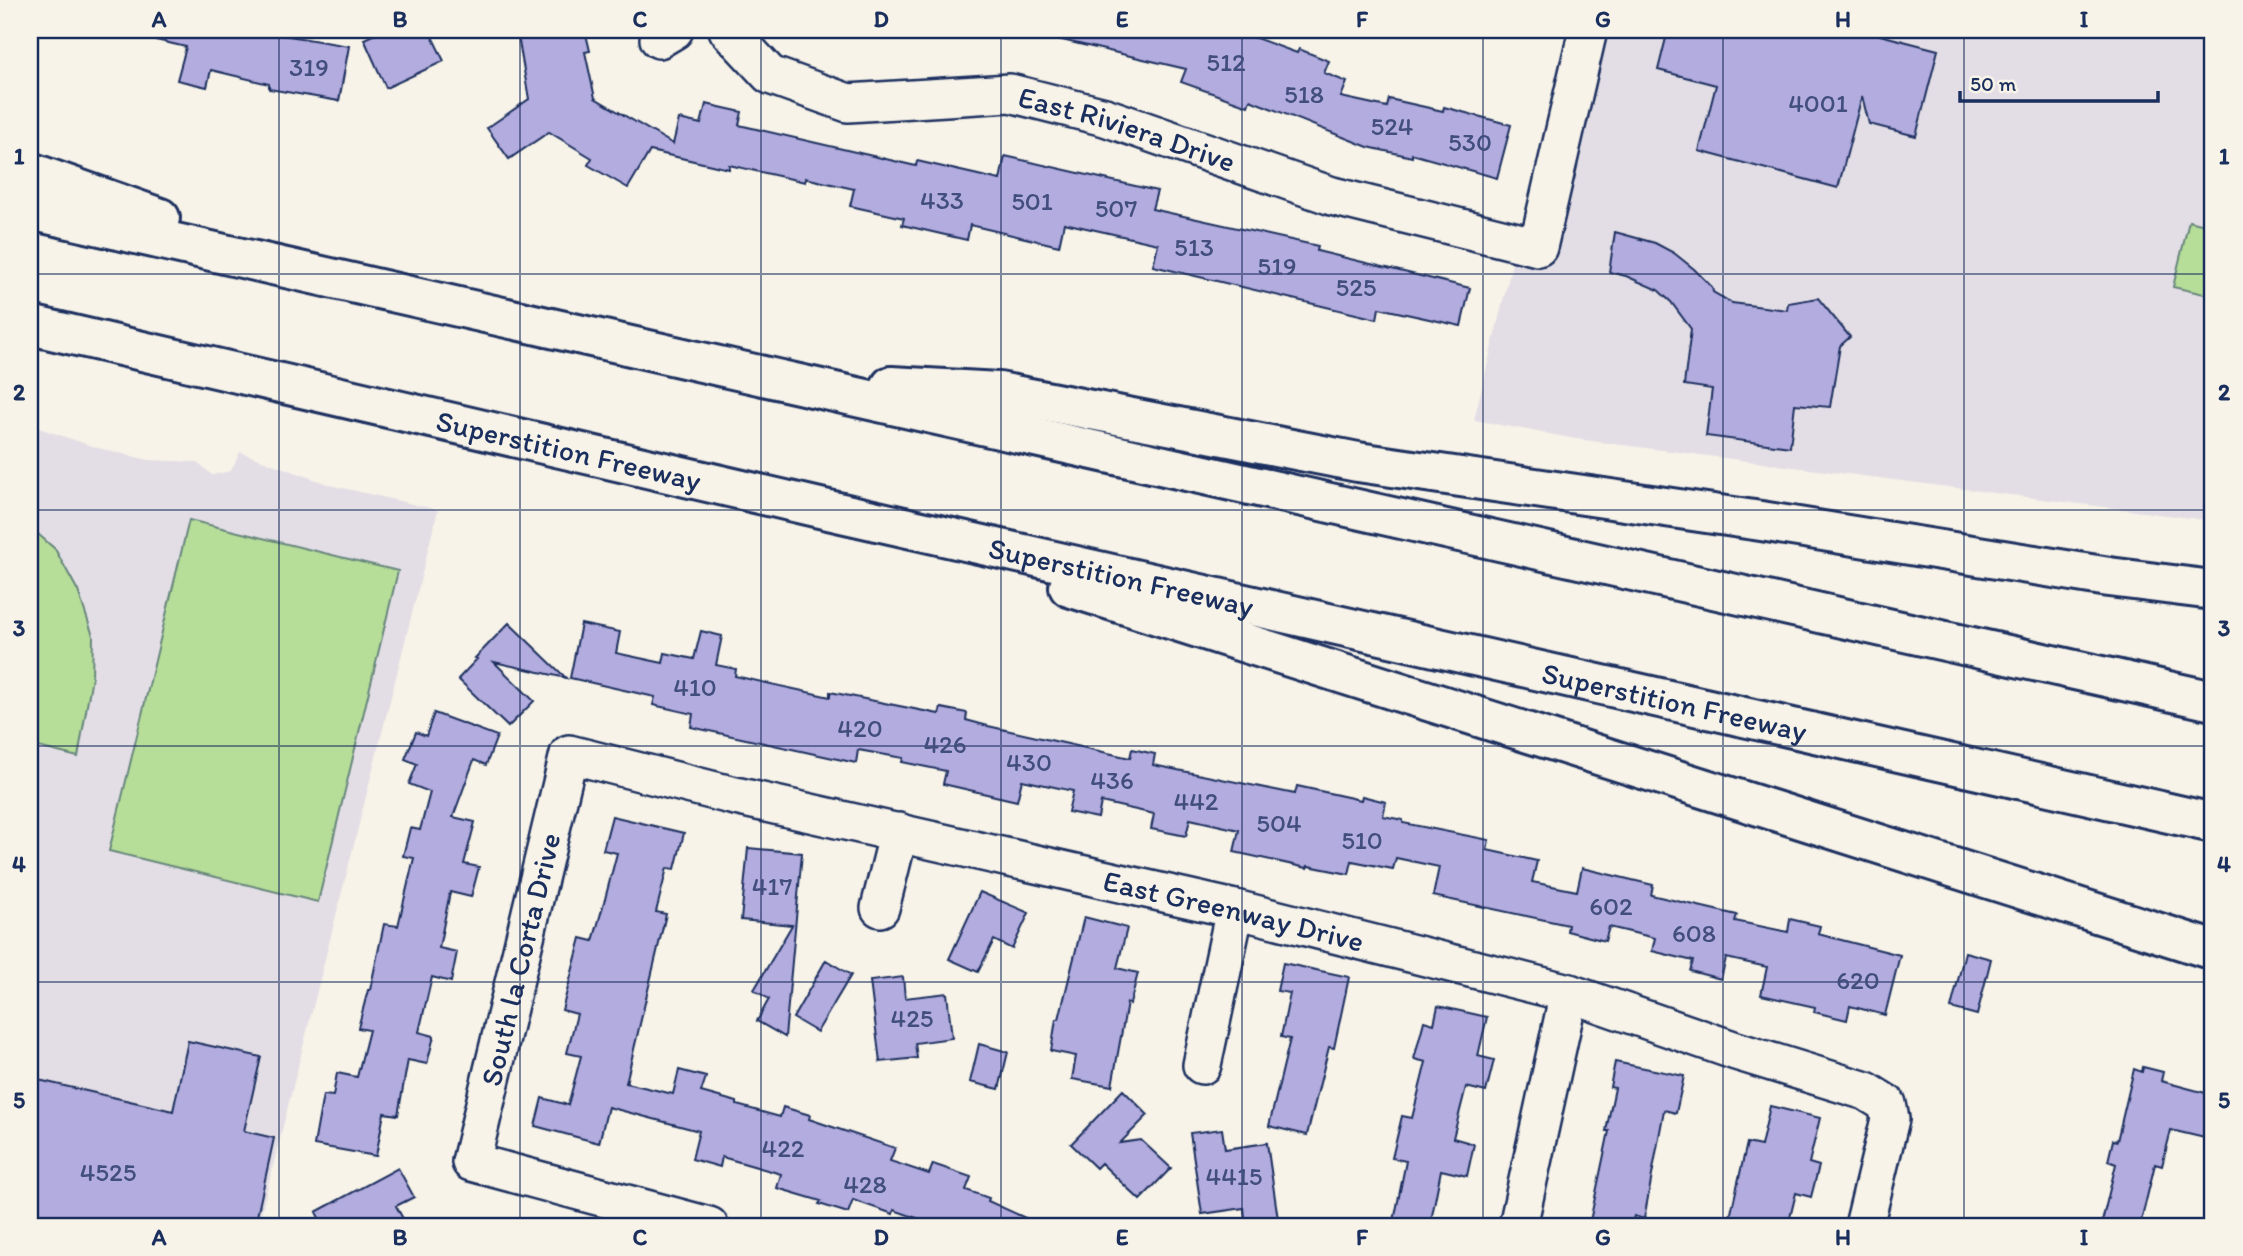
<svg xmlns="http://www.w3.org/2000/svg" width="2243" height="1256" font-family="Itim,sans-serif">
	<style>
		.built { fill: #e3dee5 }
		.green { fill: #b6de99; stroke: #68867c; stroke-width: 2 }
		.building { fill: #b3acde; stroke: #1b2f5e; stroke-width: 2 }
		.lines { fill: none; stroke-linecap: round; stroke-linejoin: round }
		.minor-casing { stroke: #1b2f5e; stroke-width: 42 }
		.highway-casing { stroke: #1b2f5e; stroke-width: 44 }
		.minor { stroke: #f7f3e8; stroke-width: 37 }
		.highway { stroke: #f7f3e8; stroke-width: 38 }
		.grid { fill: none; stroke: #1b2f5e; stroke-width: 2; stroke-opacity: 0.55 }
		.labels { text-anchor: middle; dominant-baseline: central; stroke-width: 7; stroke-linejoin: round; paint-order: stroke }
		.number-label { font-size: 26px; fill: #414e7e }
		.street-label { font-size: 30px; fill: #1b2f5e; stroke: #f7f3e8 }
		.neatline { fill: none; stroke: #1b2f5e; stroke-width: 2.5 }
		.grid-label { font-size: 23px; text-anchor: middle; font-weight: bold; fill: #1b2f5e }
	</style>
	<rect width="100%" height="100%" fill="#f7f3e8"/>
	<filter id="ink" filterUnits="userSpaceOnUse"><feTurbulence type="fractalNoise" baseFrequency=".0143" numOctaves="2"/><feDisplacementMap in="SourceGraphic" scale="14" xChannelSelector="R" yChannelSelector="G"/><feConvolveMatrix kernelMatrix="1 2 1 2 8 2 1 2 1" color-interpolation-filters="sRGB"/></filter>
	<g filter="url(#ink)">
		<path class="built" d="M1589 30H2213V521L1576 439 1474 420 1517 243 1538 247Z
			M30 425 98 448 149 460 197 462 212 475 231 471 240 452 330 485 438 510 258 1226H30Z"/>
		<path class="green" d="M2189 221 2213 227V296L2173 287Z
			M189 520 398 571 318 902 109 851Z
			M30 527 55 549 78 591 93 636 92 677 78 757 30 745Z"/>
		<path class="building" d="M148 30H253L349 46 339 101 269 89V84L211 70 207 87 177 80 186 47 147 38Z
			M384 30H429L444 61 386 88 364 39Z
			M549 30H585L590 51 585 52 595 98 673 144 679 119 701 124 706 104 742 112 739 125 916 166 917 161 1000 180 1005 156 1157 191 1152 209 1318 246 1317 251 1470 288 1461 326 1379 308 1377 319 1153 266 1158 244 1064 223 1059 246 970 225 967 240 902 225 904 218 850 206 854 189 805 178V182L729 165V169L650 151 628 188 588 165 592 158 549 132 509 159 487 128 529 99 518 36Z
			M1054 30H1234L1297 53 1299 49 1329 61 1324 73 1347 82 1341 97 1387 107 1389 99 1443 111 1444 107 1511 125 1497 178 1412 154V157L1368 147 1250 100 1248 106 1181 82 1186 69 1053 38Z
			M1668 30H1881L1880 35 1938 50 1916 136 1869 124 1862 96 1838 188 1699 151 1716 85 1658 70Z
			M1615 232 1655 243 1674 253 1694 269 1712 287 1713 292 1732 303 1787 310 1788 303 1818 298 1850 337 1840 346 1830 407 1795 404 1790 447 1706 436 1712 389 1684 385 1691 329 1671 302 1658 290 1626 276 1609 272Z
			M509 623 566 678 494 662 534 701 508 727 458 679 477 659 475 658Z
			M581 624 620 632 616 653 663 663 665 653 694 659 701 631 722 636 716 665 736 669 735 676 830 697V692L939 714 941 708 967 713 966 720 988 726 1130 758 1132 749 1155 754 1153 765 1295 794 1297 786 1361 800 1362 796 1386 802 1383 816 1403 820V823L1489 840 1487 850 1537 861 1532 882 1577 891 1582 868 1653 885 1651 895 1737 915 1735 921 1788 932 1790 919 1820 926 1818 934 1900 955 1885 1015 1850 1006 1847 1020 1814 1012 1815 1007 1761 995 1767 967 1726 958 1721 979 1690 971 1693 961 1652 951 1655 938 1609 927 1605 941 1567 931 1568 925 1433 896 1439 867 1396 858 1393 869 1352 861 1349 874 1308 866 1307 868 1234 852 1239 830 1190 819 1186 836 1151 829 1154 814 1101 802 1098 818 1068 812 1073 791 1022 780 1017 801 943 784 946 771 902 762 903 758 858 750 856 763 691 727 693 714 653 705 655 697 570 678Z
			M434 713 497 736 486 765 474 760 453 817 475 822 464 864 479 867 471 897 450 892 439 948 457 952 451 982 432 977 419 1032 434 1036 427 1064 408 1060 398 1115 384 1113 376 1156 314 1145 323 1095 333 1096 337 1073 357 1077 369 1030 358 1028 368 990H370L384 924 398 926 414 858 403 856 410 828 420 830 430 792 409 784 417 764 405 759 416 732 426 736Z
			M612 816 684 833 675 869 667 868 656 912 666 914 626 1083 673 1094 679 1070 706 1077 701 1092 737 1102V1105L780 1117 783 1107 810 1115 809 1119 895 1148 890 1161 929 1174 933 1164 971 1177 966 1190 989 1198 988 1201 1043 1226H940L894 1210 893 1214 853 1200 848 1213 819 1204 821 1201 777 1188 781 1174 722 1157 720 1167 692 1159 699 1131 608 1107 599 1143 535 1126 542 1098 568 1105 581 1056 567 1053 577 1014 562 1010 581 938 593 941 605 899 617 853 603 850Z
			M748 848 802 853 785 1037 757 1021 769 999 754 990 792 925 741 920Z
			M980 892 1029 913 1012 949 994 940 978 972 949 959Z
			M1084 917 1127 928 1117 968 1138 973 1130 1004 1127 1003 1112 1086 1072 1079 1076 1056 1051 1051 1056 1019H1059Z
			M1965 952 1991 959 1977 1015 1951 1008Z
			M826 960 851 975 817 1032 793 1018Z
			M1283 963 1349 977 1334 1048 1329 1047 1307 1135 1269 1126 1290 1039 1281 1037 1290 993 1277 991Z
			M903 977 905 998 947 993 952 1038 915 1043 917 1058 880 1062 870 981Z
			M1438 1006 1487 1017 1478 1056 1494 1060 1486 1092 1466 1087 1453 1138 1474 1144 1467 1176 1441 1170 1430 1226H1393L1406 1161 1392 1158 1402 1116 1412 1118 1426 1062 1414 1059 1424 1021 1434 1024Z
			M188 1041 261 1057 244 1131 274 1138 255 1226H30V1078L173 1111Z
			M979 1044 1008 1052 999 1089 970 1082Z
			M1615 1062 1684 1076 1676 1113 1664 1110 1644 1219 1634 1216 1631 1226H1589L1609 1131H1606L1615 1088 1610 1087Z
			M2143 1067 2163 1072 2161 1081 2213 1095V1140L2171 1130 2162 1166 2155 1164 2140 1226H2101L2116 1164 2108 1161 2113 1140 2117 1141 2134 1069 2142 1072Z
			M1123 1090 1148 1115 1120 1143 1141 1140 1171 1168 1140 1200 1101 1163 1096 1168 1071 1144Z
			M1770 1106 1820 1118 1809 1163 1819 1166 1811 1197 1796 1193 1788 1226H1728L1747 1143 1761 1146Z
			M1222 1129 1225 1149 1267 1143 1279 1226H1246L1244 1208 1202 1214 1190 1133Z
			M398 1168 414 1197 396 1206 407 1226H323L316 1212Z"/>
		<g class="lines">
			<defs>
				<g id="minor">
					<path id="s1" d="M728 30 770 75 848 103 1010 93 1105 117 1332 196 1538 247 1588 30"/>
					<path d="M659 39 674 30"/>
					<path d="M880 908 899 832"/>
					<path d="M1202 1065 1235 909"/>
					<path id="s2" d="M709 1226 471 1162 569 754 731 795 1235 909 1569 993 1736 1051 1866 1091 1887 1104 1890 1119 1864 1226"/>
					<path d="M1518 1226 1569 993"/>
				</g>
				<g id="highway">
					<path d="M30 172 160 218"/>
					<path d="M30 210 781 380 2213 701"/>
					<path id="s3" d="M30 325 824 509 2213 823"/>
					<path d="M891 386 999 392 1358 462 1761 521 2109 577 2213 590"/>
					<path d="M1069 587 2213 950"/>
				</g>
			</defs>
			<use href="#minor" class="minor-casing"/>
			<use href="#highway" class="highway-casing"/>
			<use href="#minor" class="minor"/>
			<use href="#highway" class="highway"/>
		</g>
	</g>
	<path class="grid" d="M279 30V1226M520 30V1226M761 30V1226M1001 30V1226M1242 30V1226M1483 30V1226M1723 30V1226M1964 30V1226M30 274H2213M30 510H2213M30 746H2213M30 982H2213"/>
	<g class="labels">
		<g class="number-label">
			<text x="1226" y="62">512</text>
			<text x="309" y="67">319</text>
			<text x="1304" y="94">518</text>
			<text x="1818" y="103">4001</text>
			<text x="1392" y="126">524</text>
			<text x="1470" y="142">530</text>
			<text x="942" y="200">433</text>
			<text x="1032" y="201">501</text>
			<text x="1116" y="208">507</text>
			<text x="1194" y="247">513</text>
			<text x="1277" y="266">519</text>
			<text x="1356" y="287">525</text>
			<text x="695" y="687">410</text>
			<text x="860" y="728">420</text>
			<text x="945" y="744">426</text>
			<text x="1029" y="762">430</text>
			<text x="1112" y="780">436</text>
			<text x="1196" y="801">442</text>
			<text x="1279" y="823">504</text>
			<text x="1362" y="840">510</text>
			<text x="772" y="886">417</text>
			<text x="1611" y="906">602</text>
			<text x="1694" y="933">608</text>
			<text x="1858" y="980">620</text>
			<text x="912" y="1018">425</text>
			<text x="783" y="1148">422</text>
			<text x="108" y="1172">4525</text>
			<text x="1234" y="1176">4415</text>
			<text x="865" y="1184">428</text>
		</g>
		<g class="street-label">
			<text stroke="none"><textPath href="#s1" startOffset="429">East Riviera Drive</textPath></text>
			<text stroke="none"><textPath href="#s3" startOffset="553">Superstition Freeway</textPath></text>
			<text stroke="none"><textPath href="#s3" startOffset="1120">Superstition Freeway</textPath></text>
			<text stroke="none"><textPath href="#s3" startOffset="1687">Superstition Freeway</textPath></text>
			<text stroke="none"><textPath href="#s2" startOffset="1349">East Greenway Drive</textPath></text>
			<text stroke="none"><textPath href="#s2" startOffset="455">South la Corta Drive</textPath></text>
		</g>
	</g>
	<rect width="2243" height="1256" fill="none" stroke="#f7f3e8" stroke-width="77"/>
	<path d="M1960 91v10h198v-10" fill="none" stroke="#1b2f5e" stroke-width="3.5"/>
	<text x="1970" y="91" font-size="21" fill="#1b2f5e" stroke="#f7f3e8" stroke-width="5" paint-order="stroke">50 m</text>
	<rect x="38" y="38" width="2166" height="1180" class="neatline"/>
	<g class="grid-label">
		<text x="159" y="27">A</text>
		<text x="400" y="27">B</text>
		<text x="640" y="27">C</text>
		<text x="881" y="27">D</text>
		<text x="1122" y="27">E</text>
		<text x="1362" y="27">F</text>
		<text x="1603" y="27">G</text>
		<text x="1843" y="27">H</text>
		<text x="2084" y="27">I</text>
		<text x="19" y="164">1</text>
		<text x="2224" y="164">1</text>
		<text x="19" y="400">2</text>
		<text x="2224" y="400">2</text>
		<text x="19" y="636">3</text>
		<text x="2224" y="636">3</text>
		<text x="19" y="872">4</text>
		<text x="2224" y="872">4</text>
		<text x="19" y="1108">5</text>
		<text x="2224" y="1108">5</text>
		<text x="159" y="1245">A</text>
		<text x="400" y="1245">B</text>
		<text x="640" y="1245">C</text>
		<text x="881" y="1245">D</text>
		<text x="1122" y="1245">E</text>
		<text x="1362" y="1245">F</text>
		<text x="1603" y="1245">G</text>
		<text x="1843" y="1245">H</text>
		<text x="2084" y="1245">I</text>
	</g>
</svg>
